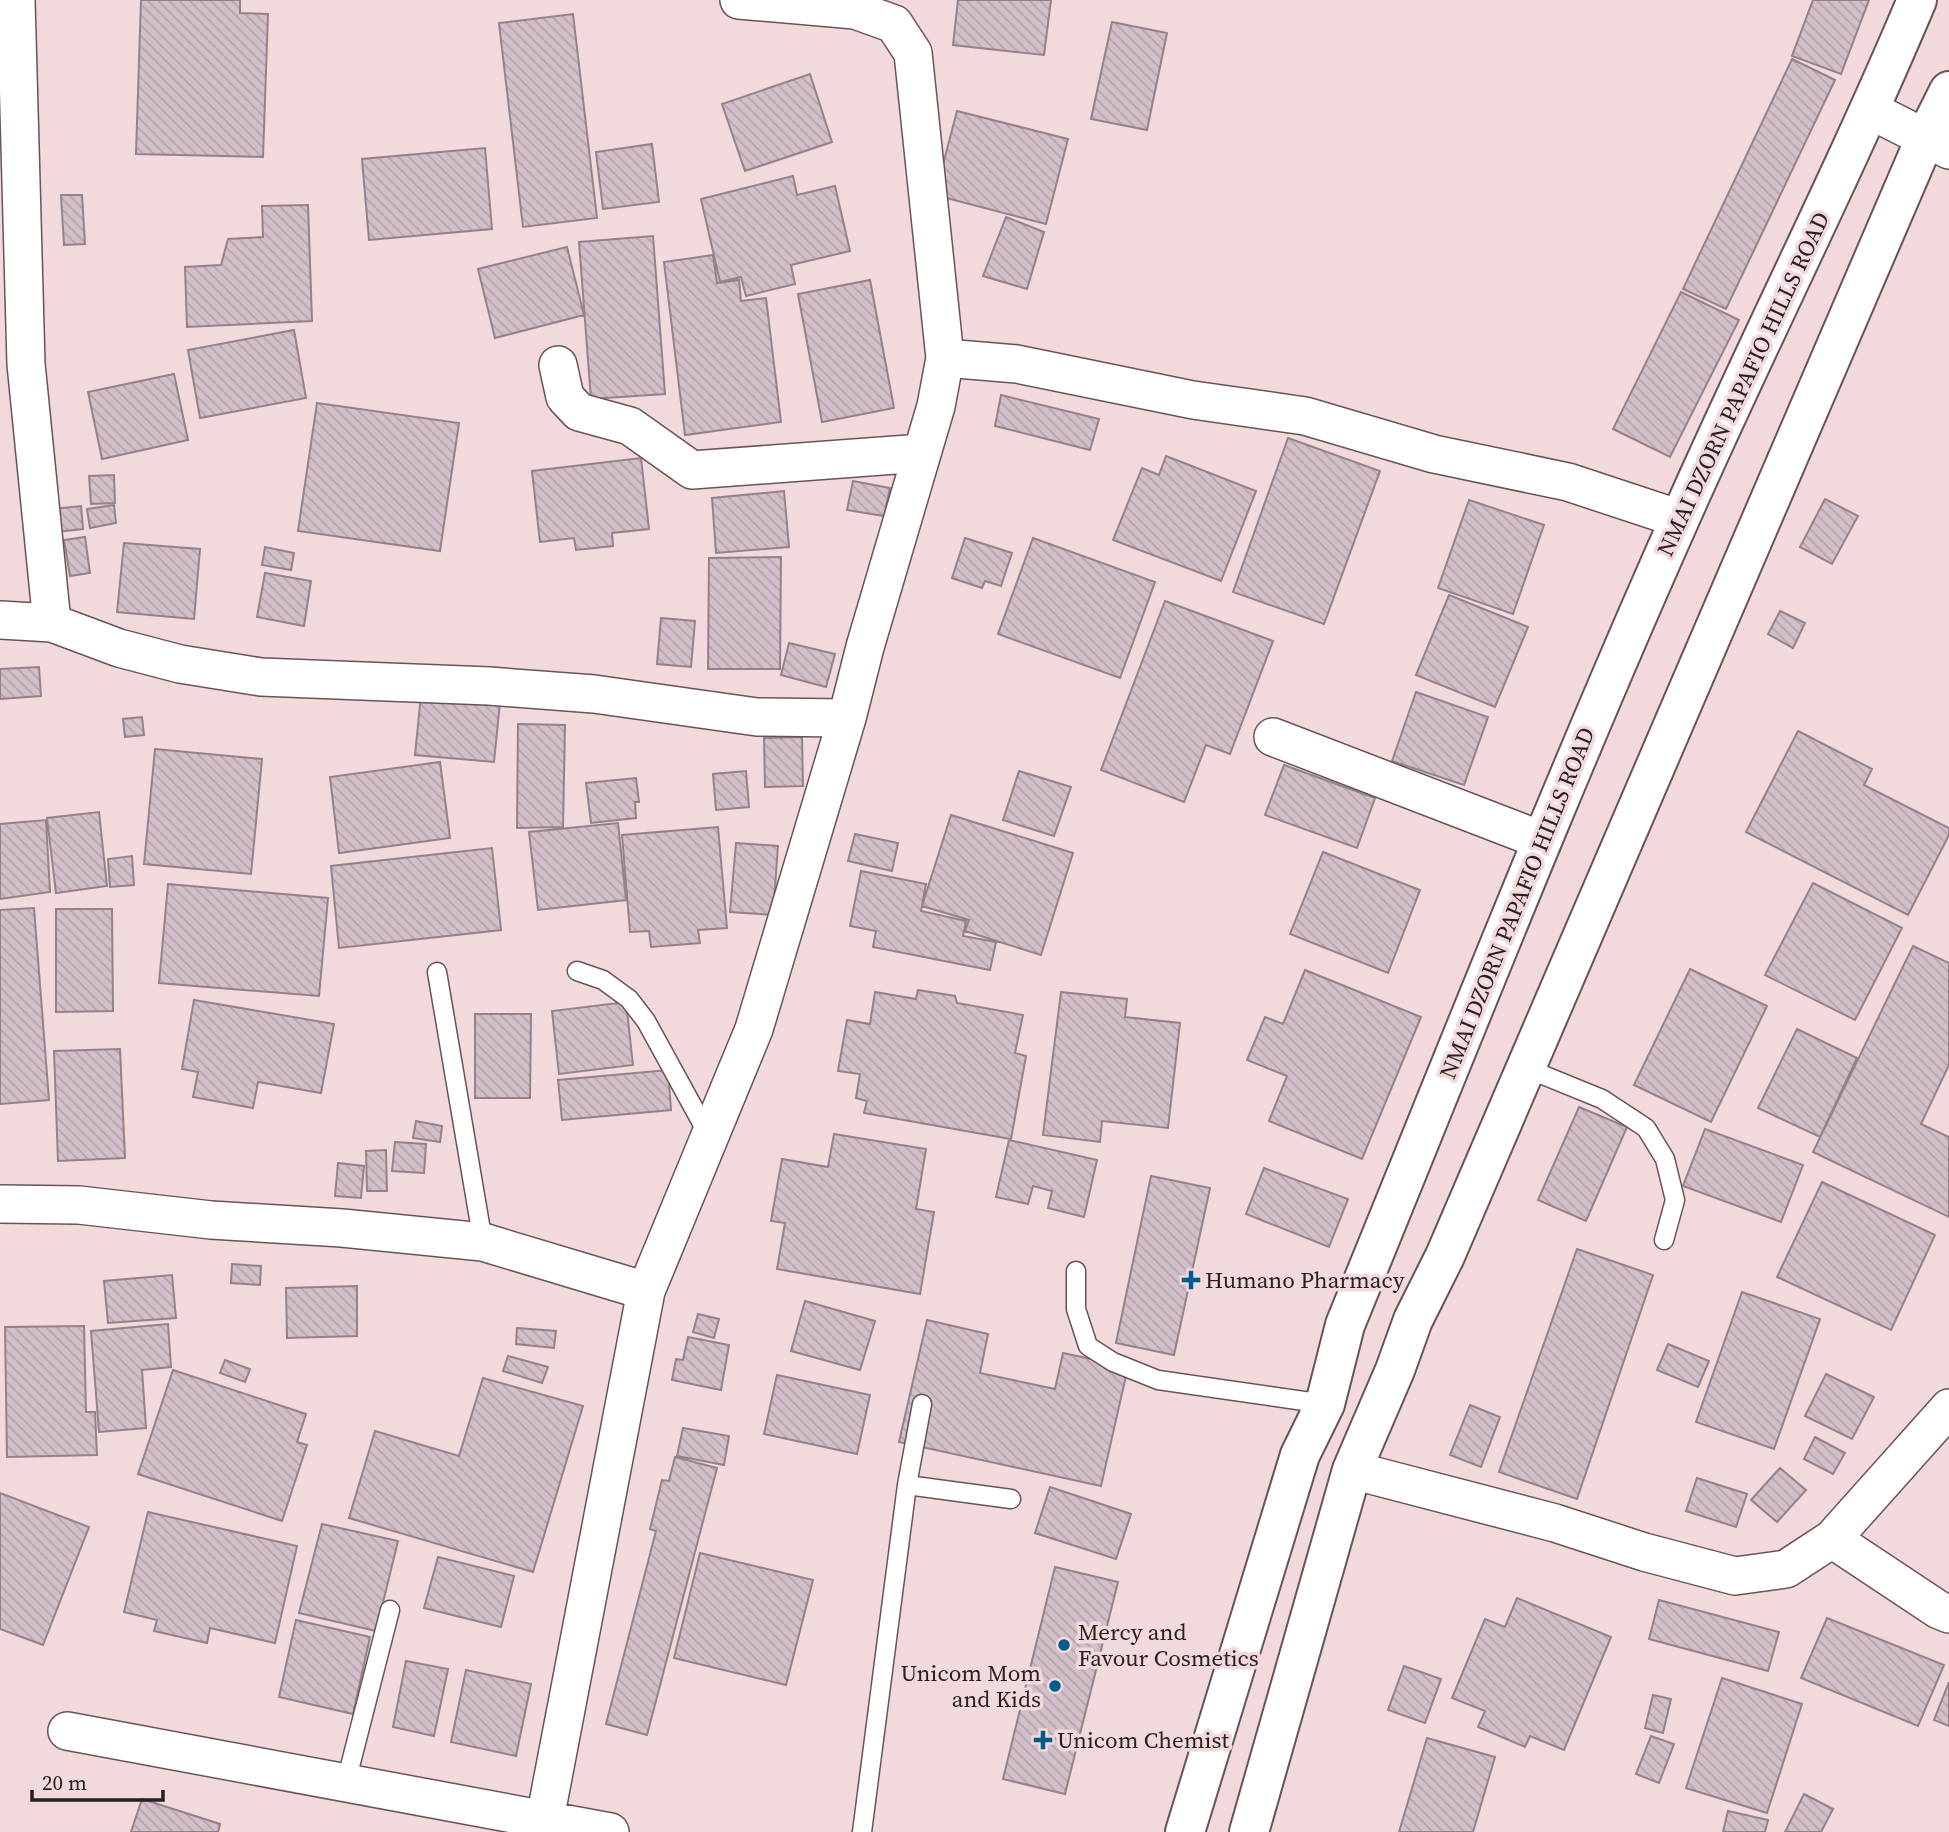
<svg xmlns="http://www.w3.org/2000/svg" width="1949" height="1832" font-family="'Source Serif 4',serif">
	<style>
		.building { fill: url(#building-back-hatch); stroke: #94828b; stroke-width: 2 }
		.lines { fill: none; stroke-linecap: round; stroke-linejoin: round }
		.service-casing { stroke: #685456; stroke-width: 21 }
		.minor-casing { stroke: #685456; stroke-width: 40 }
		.tertiary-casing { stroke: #685456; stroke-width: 42 }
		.service { stroke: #fff; stroke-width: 18 }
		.minor { stroke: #fff; stroke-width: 37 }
		.tertiary { stroke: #fff; stroke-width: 38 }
		.poi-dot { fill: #015b8c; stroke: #f1d9dc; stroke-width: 2.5 }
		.labels { text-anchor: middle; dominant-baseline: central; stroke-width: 7; stroke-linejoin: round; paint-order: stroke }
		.street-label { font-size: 23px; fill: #281f20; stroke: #f1d9dc }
		.poi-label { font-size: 23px; fill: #281f20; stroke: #f1d9dc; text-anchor: start }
	</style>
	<defs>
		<pattern id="building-back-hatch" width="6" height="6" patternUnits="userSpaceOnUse" patternTransform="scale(1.75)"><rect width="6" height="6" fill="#d3bfc9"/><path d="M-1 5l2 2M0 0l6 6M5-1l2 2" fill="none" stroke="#b5a4ac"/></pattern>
	</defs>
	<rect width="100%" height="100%" fill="#f1d9dc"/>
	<path class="building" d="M141 0H240V13L268 14 263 157 136 154Z
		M958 0H1051L1044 55 953 45Z
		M1813 0H1869L1841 74 1792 56Z
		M573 14 597 218 523 227 499 23Z
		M1112 22 1167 33 1147 130 1091 119Z
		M1792 59 1835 80 1726 309 1683 289Z
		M810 74 832 142 745 171 722 104Z
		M957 111 1068 139 1046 224 935 195Z
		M652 144 659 202 603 209 596 152Z
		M485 148 492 229 369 240 362 159Z
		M793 176 797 195 835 186 850 251 791 265 795 284 746 296 741 277 720 282 701 199Z
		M61 195H82L85 244 64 245Z
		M308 205 312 321 187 327 185 267 221 265 228 239 263 237 262 206Z
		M1006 217 1044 232 1027 289 983 276Z
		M653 236 665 394 591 399 579 242Z
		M567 247 584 315 495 338 478 269Z
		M713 255 717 283 739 280 741 301 766 298 781 422 685 435 664 262Z
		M870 280 894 408 822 422 798 294Z
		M1681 292 1739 320 1670 457 1613 429Z
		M294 330 306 398 200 418 188 350Z
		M174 374 188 440 102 459 88 392Z
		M1001 395 1099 419 1090 450 995 426Z
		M317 403 459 423 440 551 298 531Z
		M1288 438 1380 471 1324 624 1233 592Z
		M1166 456 1256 491 1221 581 1113 540 1142 468 1159 475Z
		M641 458 649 529 612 533 613 546 576 550 574 538 540 542 532 471Z
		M114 475 115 503 91 504 89 476Z
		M853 481 890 488 884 516 847 510Z
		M784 491 789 547 716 553 712 498Z
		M1825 499 1858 516 1832 564 1800 547Z
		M1469 500 1544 525 1513 614 1438 588Z
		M114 505 116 523 90 528 87 509Z
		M81 506 83 529 56 532 53 509Z
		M85 537 90 573 70 576 64 540Z
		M965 538 1012 553 1001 586 985 581 982 588 952 578Z
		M1033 538 1155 582 1120 678 998 634Z
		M124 543 200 549 194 619 117 612Z
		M265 547 294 553 291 570 262 565Z
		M781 557 780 669H708L709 558Z
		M265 573 311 581 304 626 257 617Z
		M1449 595 1528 627 1495 707 1416 675Z
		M1165 601 1273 641 1230 754 1206 745 1184 802 1101 770Z
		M1780 611 1805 623 1793 648 1768 634Z
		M661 618 695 621 691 667 657 664Z
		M789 643 835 654 826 687 781 675Z
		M39 667 41 696 0 699V669Z
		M1416 692 1488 717 1464 785 1392 761Z
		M421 695 500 702 494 762 415 755Z
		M142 717 144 735 125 737 123 719Z
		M518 724 565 725 563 827 517 828Z
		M1798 731 1872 769 1864 785 1949 828V835L1908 915 1746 832Z
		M802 737 803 786 765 787 764 738Z
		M155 749 262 759 251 874 144 864Z
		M440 762 450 838 339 853 330 777Z
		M1284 765 1375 798 1357 848 1265 815Z
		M746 771 749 807 716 810 713 774Z
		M1019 771 1071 787 1054 836 1003 820Z
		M636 778 639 802H635L636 818 591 823 586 783Z
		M99 812 107 886 56 893 47 818Z
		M951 815 1073 853 1041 955 965 931 969 920 922 906Z
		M46 820 50 892 0 899V824Z
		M618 823 626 900 538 910 529 832Z
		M718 827 727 928 698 930 700 943 651 947 649 931 630 932 622 835Z
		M855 834 898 843 892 871 848 861Z
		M736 843 778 846 773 915 730 912Z
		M492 848 501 930 339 948 331 866Z
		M1323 852 1420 890 1388 973 1290 934Z
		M132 856 134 885 110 887 108 859Z
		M861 871 926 884 921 911 966 921 963 936 996 942 990 970 873 947 876 931 850 926Z
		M1813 883 1902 928 1855 1020 1765 975Z
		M168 884 328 898 319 996 159 983Z
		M34 908 49 1100 0 1104V910Z
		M56 909H112L113 1011 56 1012Z
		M1913 946 1949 963V1065L1921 1124 1949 1137V1217L1813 1152Z
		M1690 969 1767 1006 1711 1122 1634 1085Z
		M1305 970 1421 1017 1362 1159 1269 1121 1287 1076 1247 1060 1265 1017 1283 1024Z
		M918 990 955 996 957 1003 1023 1015 1015 1053 1026 1056 1011 1139 864 1113 867 1101 856 1098 860 1074 838 1071 847 1020 870 1024 875 992 916 999Z
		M1061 992 1127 999 1125 1017 1180 1023 1168 1128 1102 1121 1100 1142 1043 1135Z
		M194 1000 334 1024 321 1093 258 1082 253 1108 193 1097 198 1072 182 1069Z
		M626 1002 633 1065 559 1074 552 1011Z
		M475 1014H531L530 1098H475Z
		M1797 1029 1857 1058 1820 1137 1758 1108Z
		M120 1049 125 1158 58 1161 54 1051Z
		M668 1070 671 1110 562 1120 558 1080Z
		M1579 1107 1627 1127 1586 1221 1538 1200Z
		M416 1121 442 1126 440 1142 413 1138Z
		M1705 1129 1803 1165 1781 1222 1683 1186Z
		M834 1134 926 1149 916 1209 934 1212 920 1294 777 1269 785 1223 771 1221 782 1159 828 1167Z
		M1009 1140 1097 1160 1084 1217 1048 1208 1052 1191 1033 1186 1028 1204 996 1197Z
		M395 1142 426 1144 424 1173 392 1171Z
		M386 1150 387 1191H367L366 1151Z
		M338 1163 364 1166 361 1198 335 1196Z
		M1264 1168 1348 1199 1329 1247 1246 1214Z
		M1151 1176 1210 1188 1174 1355 1116 1343Z
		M1822 1182 1935 1235 1891 1330 1777 1277Z
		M1577 1249 1653 1275 1577 1499 1499 1472Z
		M232 1264 261 1266 260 1285 231 1283Z
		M172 1275 176 1318 108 1323 104 1281Z
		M357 1286V1336L287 1338 286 1288Z
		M1742 1292 1820 1319 1774 1449 1696 1422Z
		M805 1301 875 1321 860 1370 791 1351Z
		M698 1314 719 1319 714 1338 693 1332Z
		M927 1320 988 1334 980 1373 1055 1389 1063 1353 1128 1367 1101 1486 899 1442Z
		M168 1324 171 1367 142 1370 146 1428 99 1432 91 1331Z
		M84 1326 86 1412H95L97 1455 7 1457 5 1327Z
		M517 1328 556 1331 554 1348 516 1344Z
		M688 1337 729 1345 721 1390 672 1380 676 1359 683 1360Z
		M1668 1344 1709 1361 1698 1387 1657 1370Z
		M508 1356 548 1367 542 1383 503 1371Z
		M225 1360 250 1369 245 1382 220 1373Z
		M173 1370 306 1414 297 1442 307 1445 282 1521 138 1474Z
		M1826 1374 1874 1397 1852 1439 1805 1416Z
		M777 1375 870 1395 857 1454 764 1434Z
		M483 1378 583 1406 533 1572 349 1518 375 1431 459 1456Z
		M1470 1405 1500 1417 1481 1467 1450 1455Z
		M683 1428 729 1436 724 1465 677 1456Z
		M1815 1437 1845 1453 1833 1474 1804 1459Z
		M675 1457 717 1468 647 1735 606 1724 656 1531 650 1529 662 1480 669 1481Z
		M1780 1468 1806 1490 1777 1522 1751 1500Z
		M1697 1478 1747 1494 1736 1527 1686 1511Z
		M1050 1487 1131 1514 1116 1559 1035 1533Z
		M0 1493 89 1527 43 1645 0 1629Z
		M148 1512 297 1546 275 1643 210 1628 207 1643 154 1631 157 1620 124 1612Z
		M322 1524 398 1541 376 1631 299 1613Z
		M700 1553 813 1580 786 1685 674 1658Z
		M438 1557 514 1576 501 1627 424 1608Z
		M1055 1567 1118 1582 1065 1794 1003 1779Z
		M1517 1598 1611 1637 1564 1750 1530 1736 1525 1747 1478 1727 1485 1711 1452 1698 1485 1619 1505 1627Z
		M1659 1600 1779 1632 1768 1671 1649 1639Z
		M1827 1618 1944 1665 1918 1726 1801 1678Z
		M296 1620 370 1637 353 1714 279 1697Z
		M406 1661 448 1669 434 1736 393 1727Z
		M1404 1666 1441 1679 1425 1723 1388 1710Z
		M466 1670 531 1684 516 1756 451 1742Z
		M1722 1678 1802 1704 1767 1813 1686 1788Z
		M1949 1682V1726L1934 1720Z
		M1653 1695 1671 1699 1663 1733 1645 1728Z
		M1651 1736 1674 1744 1659 1783 1636 1774Z
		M1427 1738 1495 1757 1473 1832H1399Z
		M1804 1794 1833 1809 1821 1832H1785Z
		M142 1799 220 1824 218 1832H131Z
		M1728 1811 1768 1820 1765 1832H1723Z"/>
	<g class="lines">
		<defs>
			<path id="service" d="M577 971 603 980 629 999 646 1021 709 1136
				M437 972 483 1242
				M1526 1068 1602 1099 1646 1128 1665 1159 1675 1200 1664 1240
				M1076 1271V1309L1088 1346 1113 1362 1158 1380 1325 1404
				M907 1485 1011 1499
				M346 1782 390 1610
				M862 1832 907 1485 922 1404"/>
			<path id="minor" d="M16 0 26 364 52 623
				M1870 110 1949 150
				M945 358 1017 364 1193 400 1305 416 1434 454 1568 482 1680 519
				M558 365 565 397 579 412 630 426 692 470 922 453
				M0 620 52 623 119 648 180 664 261 677 489 686 594 694 757 717 847 718
				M1273 737 1541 840
				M0 1204 79 1205 211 1220 342 1228 483 1242 646 1291
				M1352 1470 1555 1523 1644 1552 1735 1576 1786 1569 1832 1539 1949 1408
				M1832 1539 1939 1610 1949 1614
				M67 1731 610 1832
				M545 1819 646 1291 754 1029 847 718 865 647 936 406 945 358 913 53 894 24 855 10 739 0"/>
			<path id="tertiary" d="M1185 1832 1300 1455 1325 1404 1345 1325C1455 1056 1561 786 1679 521 1756 346 1843 176 1917 0
				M1249 1832 1352 1470 1395 1370 1413 1320 1445 1256 1925 139 1949 91"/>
		</defs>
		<use href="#service" class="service-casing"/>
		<use href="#minor" class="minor-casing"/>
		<use href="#tertiary" class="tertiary-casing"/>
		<use href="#service" class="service"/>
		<use href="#minor" class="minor"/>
		<use href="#tertiary" class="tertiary"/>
	</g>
	<g class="poi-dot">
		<path d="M1187.5 1269.5h7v7h7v7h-7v7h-7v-7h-7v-7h7z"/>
		<circle cx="1064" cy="1645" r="7"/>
		<circle cx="1055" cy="1686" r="7"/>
		<path d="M1039.5 1729.5h7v7h7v7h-7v7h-7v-7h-7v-7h7z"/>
	</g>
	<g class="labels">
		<g class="street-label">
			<text transform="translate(1743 384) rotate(-65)">NMAI DZORN PAPAFIO HILLS ROAD</text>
			<text transform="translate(1517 903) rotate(-68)">NMAI DZORN PAPAFIO HILLS ROAD</text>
		</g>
		<g class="poi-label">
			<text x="1205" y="1280">Humano Pharmacy</text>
			<text x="1078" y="1632">Mercy and<tspan x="1078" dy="26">Favour Cosmetics</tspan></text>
			<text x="1041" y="1673" text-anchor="end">Unicom Mom<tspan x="1041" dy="26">and Kids</tspan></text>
			<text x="1057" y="1740">Unicom Chemist</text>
		</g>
	</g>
	<path d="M32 1790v10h131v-10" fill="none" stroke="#281f20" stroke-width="3.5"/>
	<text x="42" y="1790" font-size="21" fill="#281f20" stroke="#f1d9dc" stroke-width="5" paint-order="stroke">20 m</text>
</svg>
